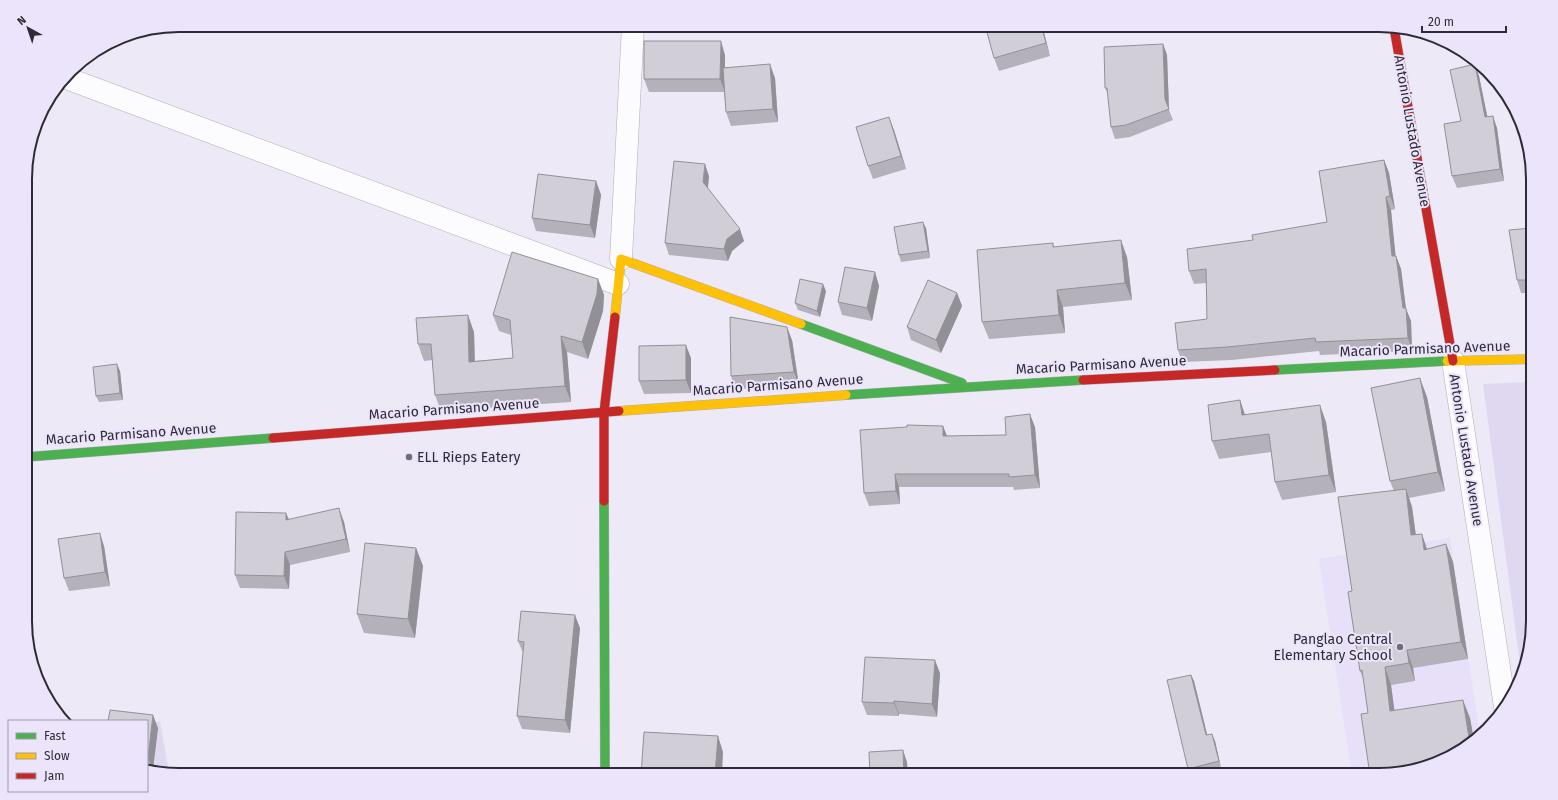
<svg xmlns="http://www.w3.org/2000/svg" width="1558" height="800" font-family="'Fira Sans',sans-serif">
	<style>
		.built { fill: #e8dff8 }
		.green { fill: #e0d8f1 }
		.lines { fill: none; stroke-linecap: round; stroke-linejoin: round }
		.street-casing { stroke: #b0adb8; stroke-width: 23 }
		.fast-casing { stroke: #b0adb8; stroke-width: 10 }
		.slow-casing { stroke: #b0adb8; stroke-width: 10 }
		.jam-casing { stroke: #b0adb8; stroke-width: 10 }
		.street { stroke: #fcfcfe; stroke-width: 22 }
		.fast { stroke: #4caf50; stroke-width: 9 }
		.slow { stroke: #ffc107; stroke-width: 9 }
		.jam { stroke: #c62828; stroke-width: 9 }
		.wall { fill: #b4b1ba }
		.shaded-wall { fill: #929097 }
		.building { fill: #d1ced8; stroke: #929097 }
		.poi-dot { fill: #726e79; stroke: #ebe4fb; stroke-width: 1.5 }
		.labels { text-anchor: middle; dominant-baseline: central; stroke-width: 4; stroke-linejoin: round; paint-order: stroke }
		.street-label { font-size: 14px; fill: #2f2b36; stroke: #ebe4fb }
		.poi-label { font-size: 14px; fill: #2f2b36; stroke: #ebe4fb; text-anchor: start }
		.rim { fill: none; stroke: #2f2b36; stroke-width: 2 }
	</style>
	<rect width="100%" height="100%" fill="#ede9f6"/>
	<path class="built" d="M1450 538 1480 735 1464 749 1428 767 1389 775H1352L1319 559Z"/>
	<path class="green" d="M1532 382 1533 621 1521 671 1483 384Z
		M160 721 169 773 147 767V724Z"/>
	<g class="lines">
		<defs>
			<path id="street" d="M66 78 618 284
				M621 259 633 25
				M1453 361 1505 707"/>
			<path id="fast" d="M801 324 962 383
				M1275 370 1447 361
				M846 395 1083 380
				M26 457 273 438
				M604 501 605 775"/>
			<path id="slow" d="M615 317 621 259 801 324
				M1447 361 1532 359
				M619 411 846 395"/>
			<path id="jam" d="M1394 28 1453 361
				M1083 380 1275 370
				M273 438 619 411
				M604 501V412L615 317"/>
		</defs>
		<use href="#street" class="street-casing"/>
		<use href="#fast" class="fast-casing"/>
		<use href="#slow" class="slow-casing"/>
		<use href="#jam" class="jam-casing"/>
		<use href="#street" class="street"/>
		<use href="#fast" class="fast"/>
		<use href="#slow" class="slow"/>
		<use href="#jam" class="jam"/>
	</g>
	<path class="wall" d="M1042 25 1050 56 999 71 994 58Z
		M1163 44 1167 55 1169 110 1173 120 1130 137 1115 139 1111 127 1108 94 1105 88Z
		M1454 46 1467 54 1458 55Z
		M725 55V67L775 78 778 122 731 126 726 112 724 92H649L644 79Z
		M1475 64 1479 76 1487 117 1497 128 1504 181 1457 188 1452 176 1461 121Z
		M894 130 906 169 873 179 868 166Z
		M1384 160 1389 173 1395 209 1391 210 1395 256H1396L1401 269 1406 309 1411 321 1412 351 1320 355 1319 351 1232 360 1182 362 1178 350 1207 319 1206 283 1194 284 1189 271 1253 240 1327 222Z
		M709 176 708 189 744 241 732 251 728 261 669 255 665 243Z
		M596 181 601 195 595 238 536 231 532 218Z
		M926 228 930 258 901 262 899 255Z
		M1532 228V293H1521L1517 280Z
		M1053 243 1054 247 1127 257 1132 300 1063 307 1065 333 989 339 982 322Z
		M875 272 879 286 872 321 842 315 838 302Z
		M598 279 604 295 603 311 588 359 567 352 571 402 441 411 435 395 432 360 424 361 418 344 474 332 475 361 513 358 511 335 499 331 493 315Z
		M826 291 820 317 798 310 795 303Z
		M957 293 962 306 941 353 911 340 907 327Z
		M792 340 799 386 735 389 731 376Z
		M691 358V393L644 394 639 381Z
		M120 371 123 400 99 402 96 396Z
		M1427 397 1445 491 1409 498 1412 507 1416 535 1427 549 1446 544 1453 562 1468 659 1413 668 1415 681 1391 685 1394 710 1470 718 1474 741 1464 749 1368 713 1364 680 1360 671 1352 591 1394 491 1390 481Z
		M1240 400 1245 415 1326 422 1336 492 1282 500 1275 482 1271 452 1219 459 1212 441Z
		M26 418 28 444 26 445Z
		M943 426 947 436 1006 435 1035 427 1040 488 1014 490 1013 487H899L900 504 869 506 864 493Z
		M286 513 289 519 344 522 350 552 290 565 289 589 240 588 235 575Z
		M104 546 110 586 69 591 64 578Z
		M416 548 423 566 415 638 364 633 357 614Z
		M580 628 570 733 522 729 517 716 523 653 518 641Z
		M940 673 937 717 899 714V716L867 715 862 702Z
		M1191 675 1194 681 1207 735 1215 741 1221 768 1194 775H1191L1188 769Z
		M147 721 158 728 153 769 147 767Z"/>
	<path class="shaded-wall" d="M1041 25H1042L1050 56 1046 43Z
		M721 41 725 55V92L720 79Z
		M1163 44 1167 55 1169 110 1165 99Z
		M770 64 775 78 778 122 773 109Z
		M1475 64 1479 76 1490 129 1485 117Z
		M1493 116 1497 128 1504 181 1500 169Z
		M889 117 894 130 906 169 901 156Z
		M1384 160 1389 173 1395 209 1390 196Z
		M705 164 709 176 707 194 703 182Z
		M596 181 601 195 595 238 590 225Z
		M1386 197 1391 210 1397 269 1392 256Z
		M923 222 926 228 930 258 928 251Z
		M740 229 744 241 732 251 728 261 724 249 727 239Z
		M1121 240 1127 257 1132 300 1125 283Z
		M1396 256 1401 269 1406 309 1411 321 1412 351 1408 338 1403 308Z
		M875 272 879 286 872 321 867 308Z
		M598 279 604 295 603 311 588 359 582 342Z
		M823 284 826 291 820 317 817 311Z
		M1057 290 1063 307 1065 333 1059 315Z
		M957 293 962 306 941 353 936 340Z
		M468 315 474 332 475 378 469 362Z
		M787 327 792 340 799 386 794 372Z
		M561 336 567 352 571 402 565 386Z
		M686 345 691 358V393L686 380Z
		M117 364 120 371 123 400 120 393Z
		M1420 378 1427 397 1445 491 1438 472Z
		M1240 400 1246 418 1242 415Z
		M1320 405 1326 422 1336 492 1329 475Z
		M1030 414 1035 427 1040 488 1035 475Z
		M26 418 28 444 26 439Z
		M943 426 948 439 943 436Z
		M895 474 899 487 900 504 896 491Z
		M1406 489 1412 507 1418 553 1411 535Z
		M339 508 344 522 350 552 346 539Z
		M286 513 291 526 286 520Z
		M100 533 104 546 110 586 105 572Z
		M1422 534 1428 552 1424 550Z
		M1446 544 1453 562 1468 659 1461 642Z
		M416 548 423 566 415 638 408 619Z
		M285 552 290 565 289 589 284 576Z
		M575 615 580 628 570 733 565 720Z
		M1407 650 1413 668 1415 681 1409 663Z
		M935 660 940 673 937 717 932 704Z
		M1385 667 1391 685 1397 729 1390 711Z
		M1191 675 1194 681 1209 742 1206 735Z
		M1463 700 1470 718 1474 741 1470 744Z
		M894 701 899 714V716L894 703Z
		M153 715 158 728 153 769H152L148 758Z
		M1212 734 1215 741 1221 768 1219 761Z
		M718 736 723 752 722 775H715Z
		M903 750 907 762 908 775H904Z"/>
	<path class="building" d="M985 25H1041L1046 43 994 58Z
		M644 41H721L720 79H644Z
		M1163 44 1165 99 1169 109 1126 125 1111 127 1107 88H1105L1104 47Z
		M770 64 773 109 726 112 723 68Z
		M1475 64 1485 117 1493 116 1500 169 1452 176 1444 124 1461 121 1450 70Z
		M889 117 901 156 868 166 856 127Z
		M1384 160 1390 196 1386 197 1392 256H1396L1403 308H1406L1408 338 1316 342 1315 338 1227 347 1178 350 1175 323 1207 319 1206 269 1189 271 1187 249 1253 240 1252 235 1327 222 1319 171Z
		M674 161 705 164 703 182 740 229 727 239 724 249 665 243Z
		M538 174 596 181 590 225 532 218Z
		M923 222 928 251 899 255 894 227Z
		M1532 228V280H1517L1509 230Z
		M1121 240 1125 283 1057 290 1059 315 982 322 977 250 1053 243V247Z
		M512 252 598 279 597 294 582 342 561 336 565 386 435 395 431 344H418L416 318 468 315 469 362 513 358 510 320 493 315Z
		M845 267 875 272 867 308 838 302Z
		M800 279 823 284 817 311 795 303Z
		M928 280 957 293 936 340 907 327Z
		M730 317 787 327 794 372 731 376Z
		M686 345V380L639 381V346Z
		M117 364 120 393 96 396 93 367Z
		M1420 378 1438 472 1390 481 1371 388Z
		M1240 400 1242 415 1320 405 1329 475 1275 482 1269 434 1212 441 1208 405Z
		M1030 414 1035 475 1009 477V474H895L896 491 864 493 860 430 907 427V425L943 426V436L1006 435 1005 417Z
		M1406 489 1411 535 1422 534 1424 550 1446 544 1461 642 1407 650 1409 663 1385 667 1390 711 1463 700 1470 744 1464 749 1428 767 1389 775H1370L1361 714 1368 713 1362 670 1360 671 1348 592 1352 591 1338 497Z
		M339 508 346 539 285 552 284 576 235 575 236 512 286 513V520Z
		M100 533 105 572 64 578 58 539Z
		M365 543 416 548 408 619 357 614Z
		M521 611 575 615 565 720 517 716 524 642 518 641Z
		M865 657 935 660 932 704 894 701V703L862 702Z
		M1191 675 1206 735 1212 734 1219 761 1188 769 1167 680Z
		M110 710 153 715 148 758H147V721H108Z
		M644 732 718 736 715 775H641Z
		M903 750 904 775H870L869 752Z"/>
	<g class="poi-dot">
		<circle cx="409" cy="457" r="4"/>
		<circle cx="1400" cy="647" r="4"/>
	</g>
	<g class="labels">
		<g class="street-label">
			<text transform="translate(1412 131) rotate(80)">Antonio Lustado Avenue</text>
			<text transform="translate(1425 349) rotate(-2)">Macario Parmisano Avenue</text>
			<text transform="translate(1101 365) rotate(-3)">Macario Parmisano Avenue</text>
			<text transform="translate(778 385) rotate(-4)">Macario Parmisano Avenue</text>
			<text transform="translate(454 409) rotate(-4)">Macario Parmisano Avenue</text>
			<text transform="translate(131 434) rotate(-4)">Macario Parmisano Avenue</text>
			<text transform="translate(1466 450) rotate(81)">Antonio Lustado Avenue</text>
		</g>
		<g class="poi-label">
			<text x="417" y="457">ELL Rieps Eatery</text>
			<text x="1392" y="639" text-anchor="end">Panglao Central<tspan x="1392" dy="16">Elementary School</tspan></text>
		</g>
	</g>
	<path d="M0 0H1558V800H0ZM179 32H1379A147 147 0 0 1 1526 179V621A147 147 0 0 1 1379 768H179A147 147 0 0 1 32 621V179A147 147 0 0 1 179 32Z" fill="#ebe4fb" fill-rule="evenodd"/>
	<path class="rim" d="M179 32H1379A147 147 0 0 1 1526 179V621A147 147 0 0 1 1379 768H179A147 147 0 0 1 32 621V179A147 147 0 0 1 179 32Z"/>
	<rect x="8" y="720" width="140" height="72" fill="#ebe4fb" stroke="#a09aac"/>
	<rect x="16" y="733" width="20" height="6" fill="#4caf50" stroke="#a09aac"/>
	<text x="44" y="740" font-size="12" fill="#2f2b36">Fast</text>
	<rect x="16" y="753" width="20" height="6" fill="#ffc107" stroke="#a09aac"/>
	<text x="44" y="760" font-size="12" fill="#2f2b36">Slow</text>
	<rect x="16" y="773" width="20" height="6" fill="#c62828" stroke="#a09aac"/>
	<text x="44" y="780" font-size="12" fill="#2f2b36">Jam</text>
	<g transform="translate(28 28) rotate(320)" stroke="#ebe4fb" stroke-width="3" paint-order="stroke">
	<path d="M0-3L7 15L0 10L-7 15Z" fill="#2f2b36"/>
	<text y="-6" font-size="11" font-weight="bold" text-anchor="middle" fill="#2f2b36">N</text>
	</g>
	<path d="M1422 26v6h84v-6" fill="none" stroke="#2f2b36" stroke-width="2"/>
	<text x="1428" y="26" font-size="12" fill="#2f2b36" stroke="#ebe4fb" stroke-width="3" paint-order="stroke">20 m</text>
</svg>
